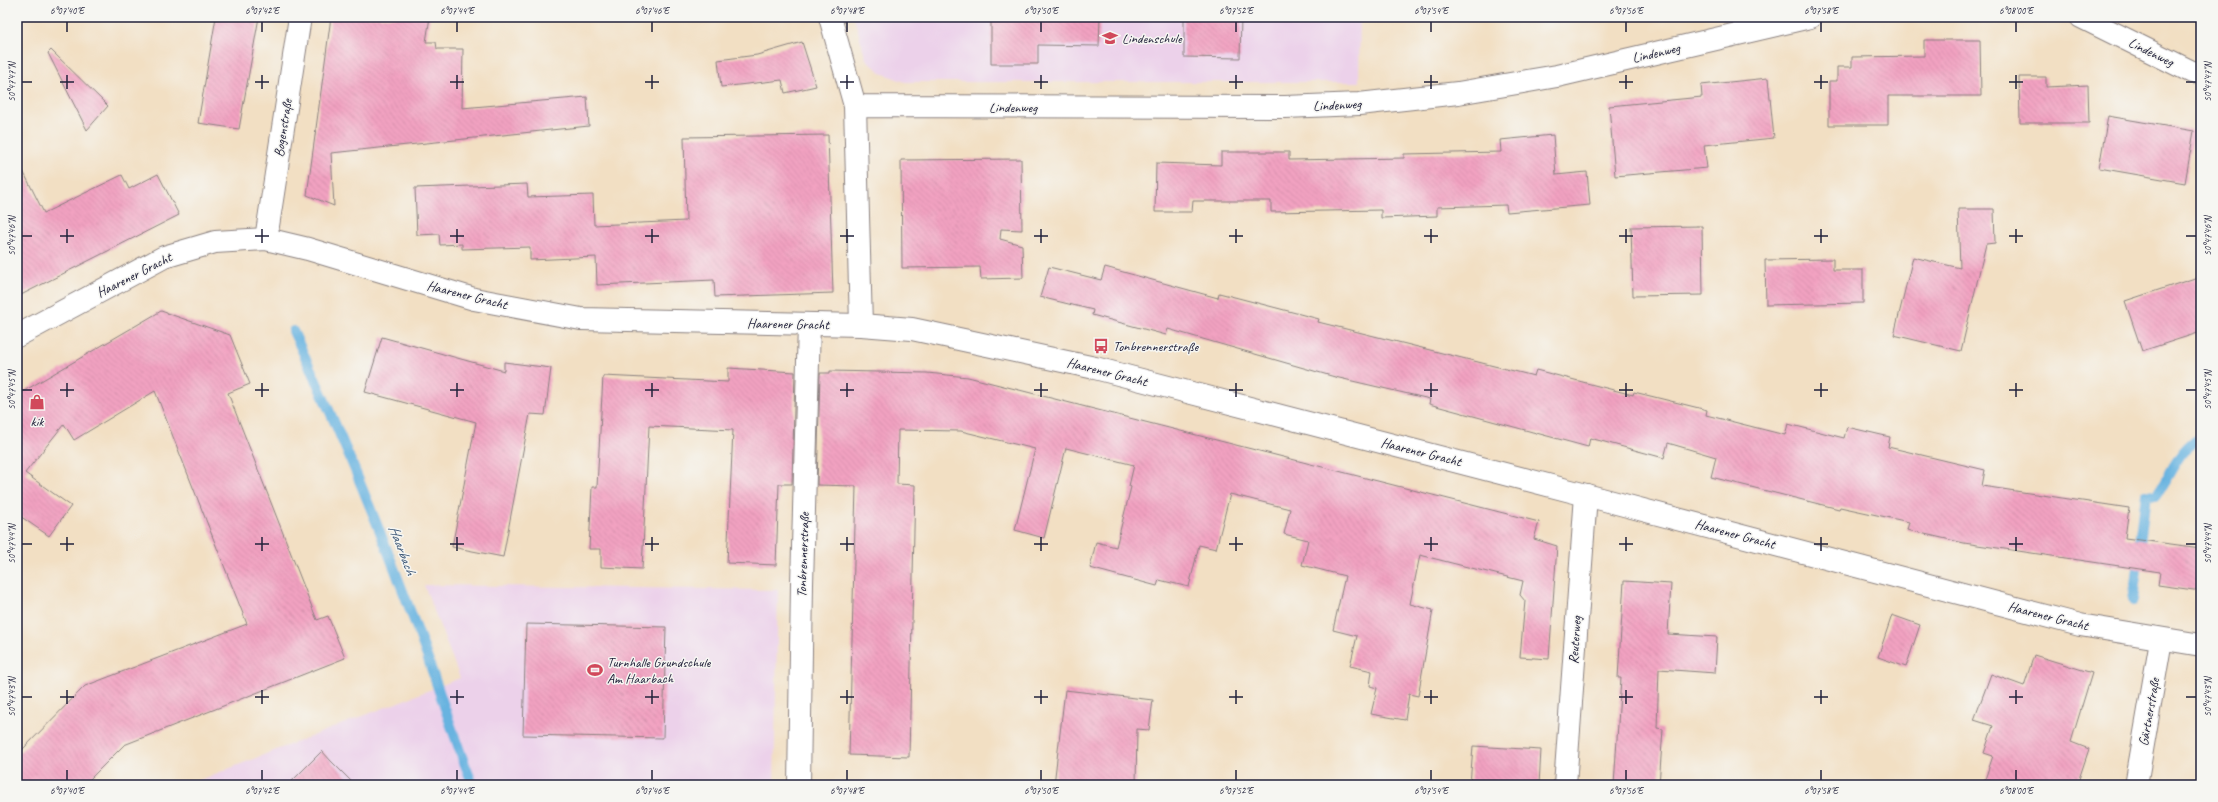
<svg xmlns="http://www.w3.org/2000/svg" width="2218" height="802" font-family="Caveat,sans-serif">
	<style>
		.built { fill: #ecd1ea }
		.lines { fill: none; stroke-linecap: round; stroke-linejoin: round }
		.stream { stroke: #67b3e0; stroke-width: 10 }
		.building { fill: url(#building-back-hatch) }
		.minor-casing { stroke: #8a807f; stroke-width: 24 }
		.secondary-casing { stroke: #8a807f; stroke-width: 24 }
		.minor { stroke: #fff; stroke-width: 22 }
		.secondary { stroke: #fff; stroke-width: 22 }
		.ticks { fill: none; stroke: #22223b; stroke-width: 1.5 }
		.labels { text-anchor: middle; dominant-baseline: central; stroke-width: 3; stroke-linejoin: round; paint-order: stroke }
		.poi-label { font-size: 14px; fill: #22223b; stroke: #f6f6f2; text-anchor: start }
		.street-label { font-size: 14px; fill: #22223b; stroke: #f6f6f2 }
		.water-label { font-size: 15px; font-style: italic; fill: #3a5575; stroke: #f6f6f2 }
		.neatline { fill: none; stroke: #22223b; stroke-width: 1.5 }
		.ticks-label { font-size: 10px; text-anchor: middle; fill: #22223b }
	</style>
	<defs>
		<pattern id="building-back-hatch" width="6" height="6" patternUnits="userSpaceOnUse"><rect width="6" height="6" fill="#f2a2c1"/><path d="M-1 5l2 2M0 0l6 6M5-1l2 2" fill="none" stroke="#cf8ba7"/></pattern>
	</defs>
	<rect width="100%" height="100%" fill="#f6f6f2"/>
	<filter id="ink" filterUnits="userSpaceOnUse"><feTurbulence type="fractalNoise" baseFrequency=".025" numOctaves="2"/><feDisplacementMap in="SourceGraphic" scale="8" xChannelSelector="R" yChannelSelector="G"/><feConvolveMatrix kernelMatrix="1 2 1 2 8 2 1 2 1" color-interpolation-filters="sRGB"/></filter>
	<filter id="wash" filterUnits="userSpaceOnUse"><feTurbulence type="fractalNoise" baseFrequency=".012" numOctaves="4" result="noise"/><feDisplacementMap in="SourceGraphic" scale="16" xChannelSelector="R" yChannelSelector="G"/><feGaussianBlur stdDeviation="0.9" result="paint"/><feColorMatrix in="noise" values="0 0 0 0 0 0 0 0 0 0 0 0 0 0 0 0 0 1.4 0 .05"/><feComposite in="paint" operator="in"/></filter>
	<g filter="url(#wash)">
		<rect width="100%" height="100%" fill="#f2dfc3"/>
		<path class="built" d="M854 17H1360L1359 82H905L881 73 866 59Z
			M424 585 778 590 774 785H187L460 678Z"/>
		<g class="lines">
			<path class="stream" d="M293 331C340 430 382 533 420 637 438 686 453 736 473 785
				M2133 601 2146 494 2156 495C2171 476 2178 448 2201 437"/>
		</g>
		<g id="blocks">
			<path class="building" d="M216 17H259L239 129 198 123Z
				M331 17H430L426 42H436L437 49H463L462 108 587 97 589 126 331 153 334 206 307 195Z
				M991 17H1100L1099 46 1038 45V64H991Z
				M1184 17H1241L1240 58 1184 57Z
				M1924 40H1980L1981 96H1888V125H1829V81H1837V67H1852V57L1924 56Z
				M802 42 816 86 785 93 782 80 721 87 718 60 757 55Z
				M51 50 108 106 87 130 48 53Z
				M2019 77H2046V87L2088 85 2089 123H2020Z
				M1768 78 1774 138 1704 145 1707 168 1615 176 1609 106 1702 97 1701 85Z
				M2108 116 2194 131 2185 183 2099 168Z
				M828 135 833 293 715 297 714 280 597 285 596 257 530 260V247L462 249V244L440 245 439 234 417 235 415 188 527 184 528 197 593 195 594 225 686 221 684 137Z
				M1553 135 1556 175 1587 172 1590 205 1507 212 1506 205 1437 207V216L1381 218V210L1271 212V201H1193L1192 212H1155L1156 163 1221 165V152H1289V160L1404 158V154L1501 152 1500 140Z
				M17 159 44 213 122 175 129 189 158 174 179 215 17 297Z
				M1021 159 1022 230 1001 229 1000 239 1022 245 1023 278 981 279 980 267 902 268 901 160Z
				M1958 209H1994L1995 243 1986 244 1961 351 1894 335 1913 257 1960 268Z
				M1702 226 1703 295 1633 296 1631 227Z
				M1833 259V270H1863V303L1766 305 1765 260Z
				M1049 267 1101 280 1105 267 1218 298 1219 293 1319 319 1318 322 1534 376 1536 370 1633 395 1634 392 1707 410 1706 415 1785 435 1788 424 1844 438 1847 427 1890 437 1888 447 1985 470 1982 486 2129 508 2125 538 2201 548V591L2158 585 2160 572 1964 543 1907 530 1909 522 1840 507 1839 509 1711 477 1716 457 1668 443 1664 458 1590 438 1588 447 1429 404 1430 399 1335 377 1168 329 1166 335 1092 315 1093 310 1040 297Z
				M2201 276V332L2142 351 2125 301Z
				M161 311 230 335 250 384 228 393 317 620 328 616 345 658 124 745 84 785H17V755L85 686 247 624 155 391 74 440 64 424 25 473 71 506 49 536 17 514V395Z
				M382 337 504 371V362L551 368 545 415 530 414 503 557 452 547 476 422 365 392Z
				M728 368 795 372 792 484H779L776 565 727 563 733 430 649 426 642 569 601 567V549H589L592 487H597L603 376 728 382Z
				M830 371 927 373 968 377 1539 522 1534 539 1557 546 1549 659 1520 657 1525 601 1520 595 1523 581 1420 555 1410 604 1433 610 1418 696 1409 694 1405 720 1371 714 1377 688 1370 686 1372 671 1350 666 1357 636 1333 630 1345 576 1302 565 1308 540 1284 534 1290 509 1230 494 1216 549 1199 545 1189 587 1159 580 1157 586 1090 568 1096 542 1116 547 1131 487 1129 486 1134 465 1066 448 1044 538 1015 530 1035 449 961 431 898 430 897 484 915 485 909 757 849 755 856 486 817 485 820 373H830Z
				M1624 581 1671 584 1668 634 1717 637 1715 673 1659 669 1657 728 1663 729 1659 785H1614L1621 678H1618Z
				M1892 615 1920 625 1906 667 1878 657Z
				M526 624 666 627 663 738 523 735Z
				M2034 655 2092 673 2071 742 2089 749 2077 785H1983L1993 756 1984 753 1993 726 1974 720 1991 674 2024 686Z
				M1065 690 1153 700 1149 730 1137 729 1136 785H1054Z
				M1473 746 1541 750 1539 785H1470Z
				M322 751 331 761 355 785H288Z"/>
		</g>
	</g>
	<g filter="url(#ink)">
		<use href="#blocks" fill-opacity="0" stroke="#8a807f" stroke-width="1"/>
		<g class="lines">
			<defs>
				<path id="minor" d="M830 17 855 106 861 325
					M2081 17 2192 72 2201 73
					M855 106 1285 107 1359 104 1458 93 1557 76 1810 17
					M266 239 300 17
					M799 785 802 584 809 324
					M1565 785 1586 495
					M2136 785 2161 640"/>
				<path id="secondary" d="M17 336 164 257 215 242 266 239 308 249 474 299 581 319 861 325 912 329 1095 368 1586 495 2080 625 2201 645"/>
			</defs>
			<use href="#minor" class="minor-casing"/>
			<use href="#secondary" class="secondary-casing"/>
			<use href="#minor" class="minor"/>
			<use href="#secondary" class="secondary"/>
		</g>
	</g>
	<path class="ticks" d="M67 22V32M262 22V32M457 22V32M652 22V32M847 22V32M1041 22V32M1236 22V32M1431 22V32M1626 22V32M1821 22V32M2016 22V32M67 75V89M262 75V89M457 75V89M652 75V89M847 75V89M1041 75V89M1236 75V89M1431 75V89M1626 75V89M1821 75V89M2016 75V89M22 82H32M60 82H74M255 82H269M450 82H464M645 82H659M840 82H854M1034 82H1048M1229 82H1243M1424 82H1438M1619 82H1633M1814 82H1828M2009 82H2023M2186 82H2196M67 229V243M262 229V243M457 229V243M652 229V243M847 229V243M1041 229V243M1236 229V243M1431 229V243M1626 229V243M1821 229V243M2016 229V243M22 236H32M60 236H74M255 236H269M450 236H464M645 236H659M840 236H854M1034 236H1048M1229 236H1243M1424 236H1438M1619 236H1633M1814 236H1828M2009 236H2023M2186 236H2196M67 383V397M262 383V397M457 383V397M652 383V397M847 383V397M1041 383V397M1236 383V397M1431 383V397M1626 383V397M1821 383V397M2016 383V397M22 390H32M60 390H74M255 390H269M450 390H464M645 390H659M840 390H854M1034 390H1048M1229 390H1243M1424 390H1438M1619 390H1633M1814 390H1828M2009 390H2023M2186 390H2196M67 537V551M262 537V551M457 537V551M652 537V551M847 537V551M1041 537V551M1236 537V551M1431 537V551M1626 537V551M1821 537V551M2016 537V551M22 544H32M60 544H74M255 544H269M450 544H464M645 544H659M840 544H854M1034 544H1048M1229 544H1243M1424 544H1438M1619 544H1633M1814 544H1828M2009 544H2023M2186 544H2196M67 690V704M262 690V704M457 690V704M652 690V704M847 690V704M1041 690V704M1236 690V704M1431 690V704M1626 690V704M1821 690V704M2016 690V704M22 697H32M60 697H74M255 697H269M450 697H464M645 697H659M840 697H854M1034 697H1048M1229 697H1243M1424 697H1438M1619 697H1633M1814 697H1828M2009 697H2023M2186 697H2196M67 770V780M262 770V780M457 770V780M652 770V780M847 770V780M1041 770V780M1236 770V780M1431 770V780M1626 770V780M1821 770V780M2016 770V780"/>
	<defs>
		<symbol id="school-bare" viewBox="-9 -9 18 18"><path d="M0-5L7-2L0 1L-7-2ZM-4 1L0 2.5L4 1V4Q0 6-4 4Z" fill="#d1495b" stroke="#f6f6f2" stroke-width="2.5" paint-order="stroke"/></symbol>
		<symbol id="bus-bare" viewBox="-9 -9 18 18"><path d="M-5-6H5V4H4V6H2V4H-2V6H-4V4H-5ZM-3.5-4V0h7V-4ZM-3.5 1.2v1.5H-2V1.2ZM2 1.2v1.5H3.5V1.2Z" fill="#d1495b" stroke="#f6f6f2" stroke-width="2.5" paint-order="stroke"/></symbol>
		<symbol id="shop-bare" viewBox="-9 -9 18 18"><path d="M-5-2.5h2.3a2.7 3.5 0 0 1 5.4 0H5L5.5 6h-11ZM-1.5-2.5h3a1.5 2.3 0 0 0-3 0Z" fill="#d1495b" stroke="#f6f6f2" stroke-width="2.5" paint-order="stroke"/></symbol>
		<symbol id="stadium-bare" viewBox="-9 -9 18 18"><path d="M0-5a6.5 5 0 1 0 0 10a6.5 5 0 1 0 0-10ZM-3.5-1.8h7v3.6h-7Z" fill="#d1495b" stroke="#f6f6f2" stroke-width="2.5" paint-order="stroke"/></symbol>
	</defs>
	<g fill-rule="evenodd">
		<use href="#school-bare" x="1099" y="27" width="22" height="22"/>
		<use href="#bus-bare" x="1090" y="335" width="22" height="22"/>
		<use href="#shop-bare" x="26" y="391" width="22" height="22"/>
		<use href="#stadium-bare" x="584" y="659" width="22" height="22"/>
	</g>
	<g class="labels">
		<g class="poi-label">
			<text x="1122" y="38">Lindenschule</text>
			<text x="1113" y="346">Tonbrennerstraße</text>
			<text x="37" y="421" text-anchor="middle">kik</text>
			<text x="607" y="662">Turnhalle Grundschule<tspan x="607" dy="16">Am Haarbach</tspan></text>
		</g>
		<g class="street-label">
			<text transform="translate(2151 52) rotate(26)">Lindenweg</text>
			<text transform="translate(1656 53) rotate(-13)">Lindenweg</text>
			<text transform="translate(1337 105) rotate(-3)">Lindenweg</text>
			<text x="1013" y="107">Lindenweg</text>
			<text transform="translate(283 128) rotate(-81)">Bogenstraße</text>
			<text transform="translate(134 275) rotate(-27)">Haarener Gracht</text>
			<text transform="translate(467 295) rotate(14)">Haarener Gracht</text>
			<text transform="translate(788 324) rotate(1)">Haarener Gracht</text>
			<text transform="translate(1107 372) rotate(14)">Haarener Gracht</text>
			<text transform="translate(1421 452) rotate(14)">Haarener Gracht</text>
			<text transform="translate(1735 534) rotate(15)">Haarener Gracht</text>
			<text transform="translate(803 555) rotate(-88)">Tonbrennerstraße</text>
			<text transform="translate(2048 616) rotate(14)">Haarener Gracht</text>
			<text transform="translate(1575 640) rotate(-86)">Reuterweg</text>
			<text transform="translate(2149 712) rotate(-80)">Gärtnerstraße</text>
		</g>
		<g class="water-label">
			<text transform="translate(402 550) rotate(69)">Haarbach</text>
		</g>
	</g>
	<rect width="2218" height="802" fill="none" stroke="#f6f6f2" stroke-width="44"/>
	<rect x="22" y="22" width="2174" height="758" class="neatline"/>
	<g class="ticks-label">
		<text x="67" y="14">6°07'40"E</text>
		<text x="262" y="14">6°07'42"E</text>
		<text x="457" y="14">6°07'44"E</text>
		<text x="652" y="14">6°07'46"E</text>
		<text x="847" y="14">6°07'48"E</text>
		<text x="1041" y="14">6°07'50"E</text>
		<text x="1236" y="14">6°07'52"E</text>
		<text x="1431" y="14">6°07'54"E</text>
		<text x="1626" y="14">6°07'56"E</text>
		<text x="1821" y="14">6°07'58"E</text>
		<text x="2016" y="14">6°08'00"E</text>
		<text transform="translate(11 82) rotate(-90)" y="4">50°47'47"N</text>
		<text transform="translate(2207 82) rotate(-90)" y="4">50°47'47"N</text>
		<text transform="translate(11 236) rotate(-90)" y="4">50°47'46"N</text>
		<text transform="translate(2207 236) rotate(-90)" y="4">50°47'46"N</text>
		<text transform="translate(11 390) rotate(-90)" y="4">50°47'45"N</text>
		<text transform="translate(2207 390) rotate(-90)" y="4">50°47'45"N</text>
		<text transform="translate(11 544) rotate(-90)" y="4">50°47'44"N</text>
		<text transform="translate(2207 544) rotate(-90)" y="4">50°47'44"N</text>
		<text transform="translate(11 697) rotate(-90)" y="4">50°47'43"N</text>
		<text transform="translate(2207 697) rotate(-90)" y="4">50°47'43"N</text>
		<text x="67" y="794">6°07'40"E</text>
		<text x="262" y="794">6°07'42"E</text>
		<text x="457" y="794">6°07'44"E</text>
		<text x="652" y="794">6°07'46"E</text>
		<text x="847" y="794">6°07'48"E</text>
		<text x="1041" y="794">6°07'50"E</text>
		<text x="1236" y="794">6°07'52"E</text>
		<text x="1431" y="794">6°07'54"E</text>
		<text x="1626" y="794">6°07'56"E</text>
		<text x="1821" y="794">6°07'58"E</text>
		<text x="2016" y="794">6°08'00"E</text>
	</g>
</svg>
